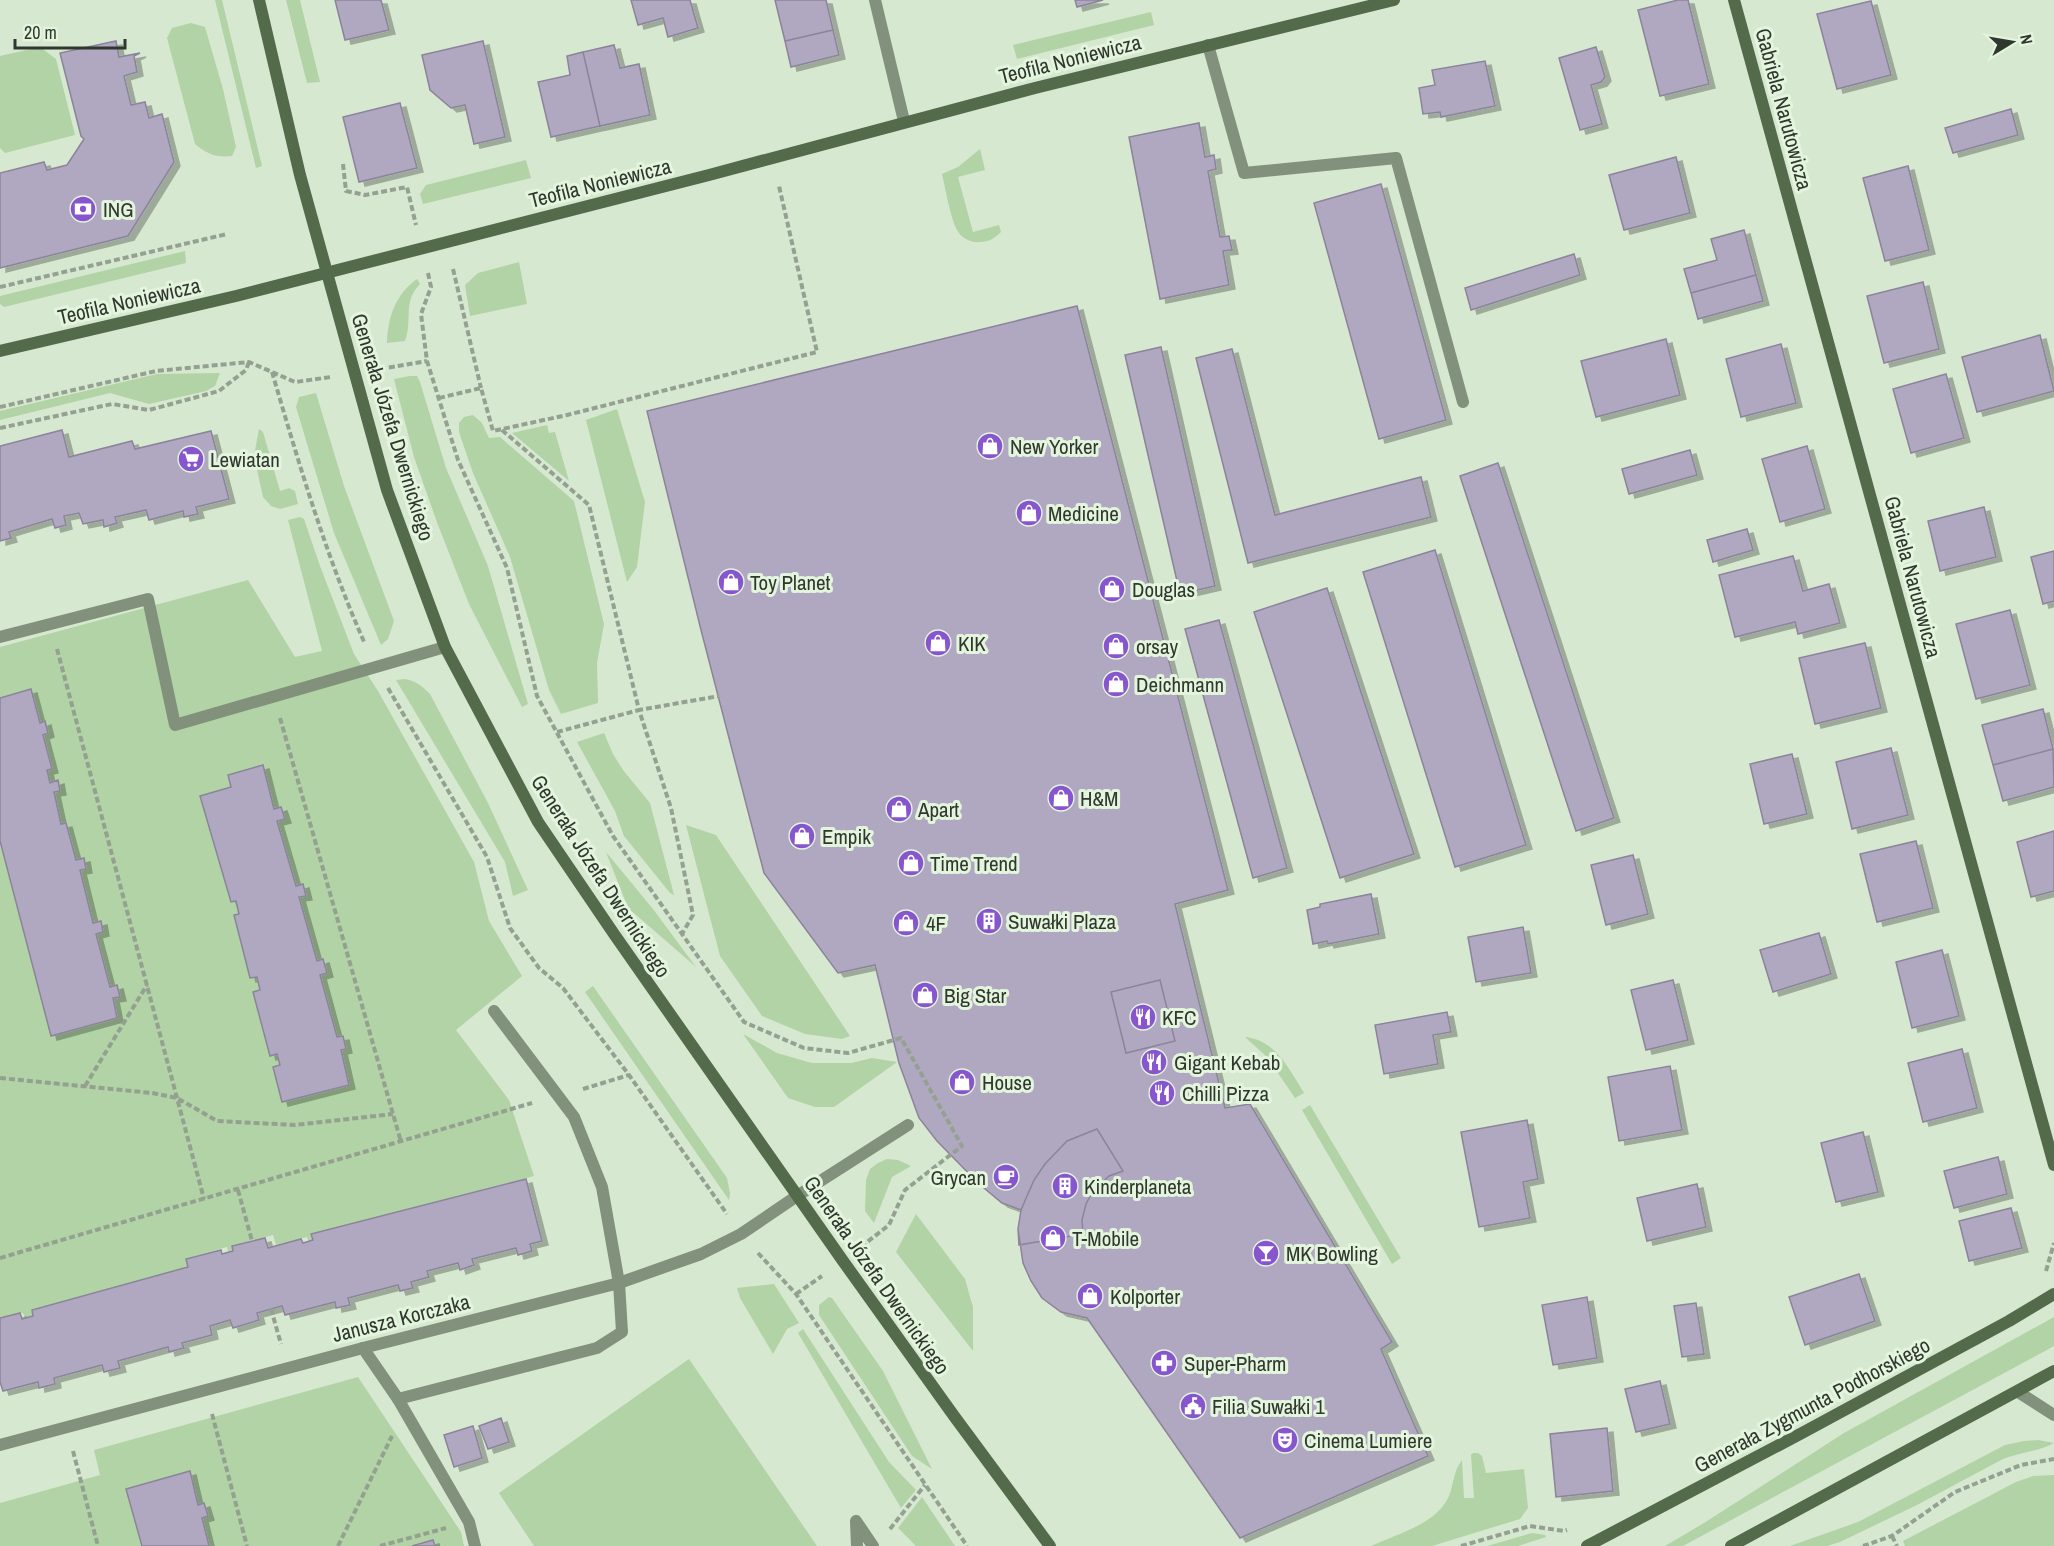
<svg xmlns="http://www.w3.org/2000/svg" width="2054" height="1546" font-family="'Archivo Narrow',sans-serif">
	<style>
		.green { fill: #b1d3a5 }
		.building { fill: #b0a8c0; stroke: #8b849b; stroke-width: 1.5; filter: url(#shadow) }
		.lines { fill: none; stroke-linecap: round; stroke-linejoin: round }
		.path { stroke: #94a190; stroke-width: 4; stroke-dasharray: 6 3; stroke-linecap: butt }
		.lane { stroke: #81917b; stroke-width: 12 }
		.street { stroke: #81917b; stroke-width: 12 }
		.secondary { stroke: #536a4b; stroke-width: 12 }
		.labels { text-anchor: middle; dominant-baseline: central; stroke-width: 6; stroke-linejoin: round; paint-order: stroke }
		.street-label { font-size: 21px; fill: #30372e; stroke: #e4f5de }
		.poi-label { font-size: 21px; fill: #30372e; stroke: #e4f5de; text-anchor: start }
	</style>
	<defs>
		<filter id="shadow"><feDropShadow dx="6" dy="4" stdDeviation="0" flood-color="#0004"/></filter>
	</defs>
	<rect width="100%" height="100%" fill="#d7e8d1"/>
	<path class="green" d="M215 0H222L262 166 256 168Z
		M286 0H300L320 82 307 83Z
		M1151 12 1154 25 1017 59 1013 45Z
		M191 23 205 27 223 89 236 147 232 156C216 158 207 154 195 144L167 38 172 28Z
		M40 47 56 59 75 135 5 153 0 148V56Z
		M980 149 985 170 958 177 973 232 999 225 1001 232C995 238 989 242 980 242 971 243 961 238 957 230 951 220 945 187 942 174L958 167Z
		M526 160 531 178 423 204 420 194 426 185Z
		M185 251 186 263 4 307 0 304V296Z
		M519 262 527 304 470 316 465 285 478 273Z
		M417 279 420 284C402 302 413 320 405 341L387 343C388 317 395 295 417 279Z
		M220 373 215 386 206 391 149 404 110 393 0 420V411L157 374Z
		M410 376H417L420 382 446 468 488 566 528 704 522 707 469 604 438 525 414 457 394 379Z
		M316 393 344 486 394 621 388 639 381 645 334 533 296 407 299 397Z
		M617 409 645 502 637 567 627 582 586 420Z
		M473 415 482 423 489 438 500 437 574 501 604 624 597 663 598 703 561 714 549 690 510 557 473 473 459 432V423L464 417Z
		M547 425 549 433 555 432 569 481 512 433Z
		M259 429 263 432 280 491 289 488 295 491 298 504 280 509 271 506 263 497 254 456Z
		M300 517 304 519 320 566 354 654 378 691 474 862 489 921 522 976 456 1030 509 1100 534 1176 319 1233 321 1240 309 1243 307 1237 276 1245 273 1235 238 1245 240 1252 229 1255 227 1247 191 1257 193 1267 35 1309 37 1318 26 1320 23 1313 0 1319V647L248 580 295 657 322 651 288 520Z
		M405 679C416 681 422 686 430 694L488 803 528 890 513 896 505 862 396 680Z
		M604 733 613 754 623 770 650 803 674 895 670 893 624 836 615 811 577 742Z
		M686 825 716 835 850 1036 842 1039 805 1034 762 1016 720 956Z
		M606 852 653 909 696 967 628 908Z
		M593 986 727 1178 730 1193 729 1200 585 992Z
		M743 1034 777 1053 812 1063H851L872 1058 897 1062 834 1107H815L788 1098Z
		M1245 1037C1276 1040 1289 1069 1304 1093L1295 1098 1267 1057Z
		M1310 1105 1401 1258 1392 1264 1302 1110Z
		M887 1159 898 1160 911 1166 892 1177 874 1223 865 1211 866 1180 870 1169 878 1163Z
		M916 1214 965 1279 973 1307V1351L896 1252Z
		M774 1284 799 1323 787 1329 773 1354 740 1298 737 1288Z
		M829 1297 832 1298 883 1371 932 1469 912 1456 819 1315V1305Z
		M2054 1317V1346L2045 1351 1683 1546H1665L1704 1523 1844 1433Z
		M803 1329 889 1462 916 1490 901 1508 798 1333Z
		M689 1359 817 1546H534L499 1493Z
		M358 1377 461 1532 464 1546H0V1503L100 1475 94 1450Z
		M2038 1440 2054 1443C2038 1452 2020 1452 2003 1459L1917 1505 1840 1542 1827 1546H1790L1858 1522 2005 1445 2024 1441Z
		M1473 1453H1478L1482 1456 1486 1473 1524 1469 1528 1508 1520 1519 1432 1546H1371C1397 1534 1437 1524 1449 1496 1454 1483 1453 1472 1462 1460L1464 1498H1474L1471 1455Z
		M2054 1475V1546H1905L1903 1541 2016 1482 2033 1476Z
		M922 1497 955 1546H916L898 1528Z
		M1532 1533 1545 1535 1546 1537 1518 1546H1487Z"/>
	<path class="building" d="M335 0H381L389 30 345 40Z
		M631 0H690L698 28 668 37 663 18 638 25Z
		M775 0H826L833 30 785 41Z
		M1075 0H1103L1077 7Z
		M1678 0H1688L1709 84 1660 96 1638 10Z
		M1871 1 1891 75 1837 89 1817 14Z
		M833 30 839 55 791 67 785 41Z
		M116 41 119 57 140 53 134 56 137 72 124 76 131 105 145 102 149 118 162 114 174 162 128 236 0 268V173L44 162 47 170 67 165 84 139 81 136 60 53Z
		M483 41 505 137 474 144 465 105 451 108 430 90 422 55Z
		M614 45 620 68 639 64 650 115 600 126 583 52Z
		M1596 47 1605 77 1601 82 1591 85 1602 124 1580 130 1559 58Z
		M583 52 600 126 551 137 538 82 570 75 567 56Z
		M1485 61 1495 106 1441 117 1440 112 1423 114 1419 88 1435 85 1432 70Z
		M400 103 417 168 359 182 343 117Z
		M2011 109 2018 135 1953 153 1945 128Z
		M1199 123 1205 157 1214 155 1216 169 1208 171 1220 237 1229 236 1232 250 1223 251 1229 285 1160 299 1129 137Z
		M1676 157 1690 213 1624 230 1609 175Z
		M1908 166 1929 250 1885 261 1863 178Z
		M1381 184 1446 420 1379 439 1314 203Z
		M1744 230 1756 275 1691 293 1684 269 1717 260 1711 239Z
		M1574 254 1580 275 1471 310 1465 288Z
		M1756 275 1763 301 1698 319 1691 293Z
		M1923 282 1939 349 1884 363 1867 296Z
		M1077 306 1228 890 1175 904 1225 1108 1250 1104 1392 1342 1381 1349 1428 1456 1240 1538 1087 1318 1061 1312 1042 1298 1031 1281 1023 1263 1018 1229 1021 1210 1002 1203 978 1183 937 1141 919 1118 899 1063 875 965 838 973 764 873 701 630 647 411Z
		M2040 335 2054 391 1977 412 1962 357Z
		M1666 339 1680 395 1596 417 1581 361Z
		M1781 344 1796 403 1741 417 1726 359Z
		M1161 347 1215 586 1180 594 1125 355Z
		M1232 349 1275 515 1421 477 1431 517 1248 563 1196 358Z
		M1946 374 1964 438 1911 453 1893 389Z
		M62 430 69 457 132 441 135 449 211 431 229 499 196 507 198 514 184 517 183 511 149 520 146 510 115 517 117 523 104 527 103 520 83 524 79 513 64 516 66 525 55 528 52 519 9 532 11 538 0 541V446Z
		M1807 446 1825 509 1780 522 1762 459Z
		M1690 450 1697 475 1629 494 1622 469Z
		M1498 463 1614 818 1576 831 1460 476Z
		M1984 507 1996 557 1940 571 1928 521Z
		M1747 529 1753 550 1713 562 1707 540Z
		M1435 550 1526 845 1455 867 1363 572Z
		M2054 551V601L2043 604 2031 557Z
		M1793 556 1803 591 1829 584 1840 623 1798 634 1795 622 1735 637 1719 575Z
		M1327 588 1414 854 1340 878 1254 612Z
		M2010 610 2030 685 1976 699 1956 624Z
		M1219 620 1287 868 1253 878 1185 629Z
		M1865 643 1881 708 1815 724 1799 658Z
		M31 689 40 723 45 721 48 733 43 735 52 769 47 770 50 783 58 780 60 791 54 792 61 824 66 823 76 860 84 858 86 869 80 870 93 923 101 921 103 932 96 934 110 987 117 985 120 997 113 998 117 1018 51 1036 0 841V698Z
		M2043 709 2053 749 1993 765 1982 725Z
		M1891 748 1908 815 1852 829 1836 762Z
		M2053 749 2054 787 2003 801 1993 765Z
		M1792 754 1807 814 1764 824 1750 764Z
		M263 765 274 809 281 807 285 819 277 821 296 886 303 884 306 896 299 897 317 961 323 959 327 973 320 975 337 1037 343 1036 346 1049 341 1050 349 1085 282 1102 273 1067 280 1065 277 1054 270 1056 253 992 260 990 257 977 250 978 234 915 239 914 236 901 231 902 200 796 231 787 228 775Z
		M2054 831V891L2031 897 2017 842Z
		M1916 841 1933 908 1877 922 1860 854Z
		M1633 855 1648 914 1606 925 1591 865Z
		M1371 894 1379 934 1328 944 1327 941 1313 944 1307 910 1320 907V904Z
		M1523 927 1531 973 1476 982 1468 937Z
		M1819 933 1831 974 1773 992 1760 950Z
		M1942 950 1959 1016 1912 1028 1896 962Z
		M1160 980 1175 1041 1126 1053 1111 992Z
		M1673 980 1688 1040 1646 1050 1631 990Z
		M1447 1012 1451 1032 1433 1035 1438 1064 1384 1074 1375 1025Z
		M1962 1049 1977 1108 1923 1122 1908 1063Z
		M1670 1066 1682 1130 1619 1141 1608 1077Z
		M1527 1120 1538 1179 1523 1182 1530 1218 1479 1227 1461 1132Z
		M1097 1129 1123 1171 1109 1176 1093 1191 1086 1204 1082 1220 1083 1234 1019 1245 1018 1229 1021 1210 1034 1180 1045 1164 1067 1141Z
		M1863 1132 1878 1192 1836 1202 1821 1143Z
		M1998 1157 2007 1194 1954 1208 1944 1171Z
		M526 1179 542 1241 530 1244 532 1251 518 1255 516 1248 472 1259 474 1265 460 1270 458 1263 427 1271 429 1277 411 1282 413 1288 400 1291 398 1285 348 1298 350 1305 336 1308 335 1302 285 1315 282 1306 257 1313 259 1320 233 1328 230 1320 210 1326 212 1335 182 1343 184 1348 169 1352 168 1347 118 1361 120 1368 104 1372 102 1365 54 1378 55 1384 39 1388 38 1382 3 1391 0 1382V1318L20 1313 22 1319 33 1316 32 1310 188 1267 186 1259 221 1250 222 1254 233 1251 232 1246 265 1238 268 1248 301 1239 303 1243 313 1240 311 1234Z
		M1697 1184 1706 1227 1647 1241 1637 1198Z
		M2011 1208 2022 1248 1969 1261 1959 1221Z
		M1859 1274 1875 1321 1805 1345 1789 1297Z
		M1587 1297 1597 1358 1553 1365 1542 1305Z
		M1696 1303 1704 1354 1682 1357 1674 1306Z
		M1660 1381 1670 1424 1636 1432 1625 1389Z
		M501 1418 509 1442 488 1449 479 1426Z
		M473 1426 482 1458 454 1467 444 1435Z
		M1607 1428 1613 1491 1556 1497 1550 1434Z
		M190 1471 198 1505 204 1503 208 1516 202 1518 209 1546H142L126 1489Z
		M433 1540 435 1546H412Z"/>
	<g class="lines">
		<path class="path" d="M343 164 346 191 365 195 407 187 416 225
			M453 269 481 388
			M428 273 431 287 421 314 427 361 458 460 507 568 537 696 613 836 744 1022 804 1048 848 1053 901 1038 962 1146 905 1190 889 1225 862 1246
			M0 287 227 234
			M380 369 427 361
			M272 372C299 464 326 556 365 644
			M439 398 481 388 493 431 567 415 817 352 779 186
			M0 407 156 371 249 362 295 382 331 377
			M0 428 112 404 149 410 219 391 246 370 249 362
			M502 430 589 505 639 710 719 696
			M57 649 204 1199
			M388 688 487 857 510 928 539 968 563 988 629 1075 727 1214
			M280 718 401 1142
			M557 732 639 710 671 808 693 915 682 934
			M0 1078 152 1093 177 1098 217 1121 295 1125 393 1114
			M85 1086 147 985
			M583 1089 629 1075
			M238 1190 252 1241
			M758 1253 796 1294 967 1546
			M0 1258 532 1103
			M2046 1271 2054 1243
			M796 1294 822 1276
			M271 1309 281 1344
			M212 1414 247 1546
			M73 1451 98 1546
			M890 1529 925 1485
			M1892 1536 1897 1546
			M338 1546 392 1436
			M380 1546 446 1528
			M1461 1546 1530 1526 1564 1531 1567 1530
			M1863 1546 1892 1536 1955 1492 2021 1465 2054 1459"/>
		<path class="lane" d="M797 1196 908 1125
			M363 1348 398 1399 469 1522 475 1546
			M856 1521 873 1546
			M856 1522 857 1546"/>
		<path class="street" d="M875 0 904 121
			M1208 45 1244 173 1396 158 1463 402
			M0 637 148 599 175 725 445 647
			M2018 1392 2054 1415
			M398 1399 597 1348 622 1332 619 1283 602 1187 574 1117 494 1011
			M0 1445 363 1348 619 1283 701 1254 741 1234 797 1196"/>
		<path class="secondary" d="M259 0 300 175 387 490 445 647 538 822 614 934 843 1261 954 1416 1050 1546
			M1734 0 2054 1165
			M0 351 236 296 709 175 1035 88 1394 0
			M1587 1546 1802 1433 2009 1321 2054 1294
			M1731 1546 2054 1371"/>
	</g>
	<defs>
		<symbol id="bank-disc" viewBox="-11 -11 22 22"><circle r="9.5" fill="#8755ce" stroke="#e4f5de"/><path d="M-6-4H6V4H-6ZM0-2.3a2.3 2.3 0 1 0 0 4.6a2.3 2.3 0 1 0 0-4.6Z" fill="#fff"/></symbol>
		<symbol id="shop-disc" viewBox="-11 -11 22 22"><circle r="9.5" fill="#8755ce" stroke="#e4f5de"/><path d="M-5-2.5h2.3a2.7 3.5 0 0 1 5.4 0H5L5.5 6h-11ZM-1.5-2.5h3a1.5 2.3 0 0 0-3 0Z" fill="#fff"/></symbol>
		<symbol id="supermarket-disc" viewBox="-11 -11 22 22"><circle r="9.5" fill="#8755ce" stroke="#e4f5de"/><path d="M-6-5.5h2.5l.6 2H6L4.5 2H-2.5L-4.4-4H-6ZM-1.5 3.2a1.3 1.3 0 1 0 .1 0ZM3 3.2a1.3 1.3 0 1 0 .1 0Z" fill="#fff"/></symbol>
		<symbol id="building-disc" viewBox="-11 -11 22 22"><circle r="9.5" fill="#8755ce" stroke="#e4f5de"/><path d="M-4-6H4V6H1V3H-1V6H-4ZM-2.5-4.3h1.7v1.8h-1.7ZM.8-4.3h1.7v1.8H.8ZM-2.5-1h1.7V.8h-1.7ZM.8-1h1.7V.8H.8Z" fill="#fff"/></symbol>
		<symbol id="restaurant-disc" viewBox="-11 -11 22 22"><circle r="9.5" fill="#8755ce" stroke="#e4f5de"/><path d="M-5-6h1v4h1v-4h1v4h1v-4h1v5L-1.5 .5V6h-2V.5L-5-1ZM5-6V6H3V1.5H1.5Q1.5-4 5-6Z" fill="#fff"/></symbol>
		<symbol id="cafe-disc" viewBox="-11 -11 22 22"><circle r="9.5" fill="#8755ce" stroke="#e4f5de"/><path d="M-5.5-4.5H6V0H3Q3 3.5 0 3.5H-2.5Q-5.5 3.5-5.5 0ZM3-3.2v2h1.7v-2ZM-6 4.5H4V6H-6Z" fill="#fff"/></symbol>
		<symbol id="bar-disc" viewBox="-11 -11 22 22"><circle r="9.5" fill="#8755ce" stroke="#e4f5de"/><path d="M-6-5H6L.8 .8V4.5H3.5V6h-7V4.5H-.8V.8Z" fill="#fff"/></symbol>
		<symbol id="pharmacy-disc" viewBox="-11 -11 22 22"><circle r="9.5" fill="#8755ce" stroke="#e4f5de"/><path d="M-2-6h4v4h4v4h-4v4h-4v-4h-4v-4h4Z" fill="#fff"/></symbol>
		<symbol id="civic-disc" viewBox="-11 -11 22 22"><circle r="9.5" fill="#8755ce" stroke="#e4f5de"/><path d="M-.6-6.5H3V-4.5H.6V-3L4-1V1h2V6H-6V1h2V-1L-.6-3ZM-1.2 2.5V6h2.4V2.5Z" fill="#fff"/></symbol>
		<symbol id="theatre-disc" viewBox="-11 -11 22 22"><circle r="9.5" fill="#8755ce" stroke="#e4f5de"/><path d="M-5-5.5Q0-4 5-5.5V0Q5 5 0 6Q-5 5-5 0ZM-3.3-2.5H-1v1.5H-3.3ZM1-2.5H3.3v1.5H1ZM-2.8 1Q0 5.5 2.8 1Z" fill="#fff"/></symbol>
	</defs>
	<g fill-rule="evenodd">
		<use href="#bank-disc" x="68" y="194" width="30" height="30"/>
		<use href="#shop-disc" x="975" y="431" width="30" height="30"/>
		<use href="#supermarket-disc" x="176" y="444" width="30" height="30"/>
		<use href="#shop-disc" x="1014" y="498" width="30" height="30"/>
		<use href="#shop-disc" x="716" y="567" width="30" height="30"/>
		<use href="#shop-disc" x="1097" y="574" width="30" height="30"/>
		<use href="#shop-disc" x="923" y="628" width="30" height="30"/>
		<use href="#shop-disc" x="1101" y="631" width="30" height="30"/>
		<use href="#shop-disc" x="1101" y="669" width="30" height="30"/>
		<use href="#shop-disc" x="1046" y="783" width="30" height="30"/>
		<use href="#shop-disc" x="884" y="794" width="30" height="30"/>
		<use href="#shop-disc" x="787" y="821" width="30" height="30"/>
		<use href="#shop-disc" x="896" y="848" width="30" height="30"/>
		<use href="#building-disc" x="974" y="906" width="30" height="30"/>
		<use href="#shop-disc" x="891" y="908" width="30" height="30"/>
		<use href="#shop-disc" x="910" y="980" width="30" height="30"/>
		<use href="#restaurant-disc" x="1128" y="1002" width="30" height="30"/>
		<use href="#restaurant-disc" x="1139" y="1047" width="30" height="30"/>
		<use href="#shop-disc" x="947" y="1067" width="30" height="30"/>
		<use href="#restaurant-disc" x="1147" y="1078" width="30" height="30"/>
		<use href="#cafe-disc" x="991" y="1162" width="30" height="30"/>
		<use href="#building-disc" x="1050" y="1171" width="30" height="30"/>
		<use href="#shop-disc" x="1038" y="1223" width="30" height="30"/>
		<use href="#bar-disc" x="1251" y="1238" width="30" height="30"/>
		<use href="#shop-disc" x="1075" y="1281" width="30" height="30"/>
		<use href="#pharmacy-disc" x="1149" y="1348" width="30" height="30"/>
		<use href="#civic-disc" x="1178" y="1391" width="30" height="30"/>
		<use href="#theatre-disc" x="1270" y="1425" width="30" height="30"/>
	</g>
	<g class="labels">
		<g class="street-label">
			<text transform="translate(1070 59) rotate(-14)">Teofila Noniewicza</text>
			<text transform="translate(1784 109) rotate(75)">Gabriela Narutowicza</text>
			<text transform="translate(600 183) rotate(-14)">Teofila Noniewicza</text>
			<text transform="translate(129 301) rotate(-13)">Teofila Noniewicza</text>
			<text transform="translate(393 427) rotate(73)">Generała Józefa Dwernickiego</text>
			<text transform="translate(1913 577) rotate(75)">Gabriela Narutowicza</text>
			<text transform="translate(601 876) rotate(57)">Generała Józefa Dwernickiego</text>
			<text transform="translate(877 1275) rotate(55)">Generała Józefa Dwernickiego</text>
			<text transform="translate(401 1318) rotate(-14)">Janusza Korczaka</text>
			<text transform="translate(1812 1405) rotate(-28)">Generała Zygmunta Podhorskiego</text>
		</g>
		<g class="poi-label">
			<text x="103" y="209">ING</text>
			<text x="1010" y="446">New Yorker</text>
			<text x="210" y="459">Lewiatan</text>
			<text x="1048" y="513">Medicine</text>
			<text x="750" y="582">Toy Planet</text>
			<text x="1132" y="589">Douglas</text>
			<text x="958" y="643">KIK</text>
			<text x="1136" y="646">orsay</text>
			<text x="1136" y="684">Deichmann</text>
			<text x="1080" y="798">H&amp;M</text>
			<text x="918" y="809">Apart</text>
			<text x="822" y="836">Empik</text>
			<text x="930" y="863">Time Trend</text>
			<text x="1008" y="921">Suwałki Plaza</text>
			<text x="926" y="923">4F</text>
			<text x="944" y="995">Big Star</text>
			<text x="1162" y="1017">KFC</text>
			<text x="1174" y="1062">Gigant Kebab</text>
			<text x="982" y="1082">House</text>
			<text x="1182" y="1093">Chilli Pizza</text>
			<text x="986" y="1177" text-anchor="end">Grycan</text>
			<text x="1084" y="1186">Kinderplaneta</text>
			<text x="1072" y="1238">T-Mobile</text>
			<text x="1286" y="1253">MK Bowling</text>
			<text x="1110" y="1296">Kolporter</text>
			<text x="1184" y="1363">Super-Pharm</text>
			<text x="1212" y="1406">Filia Suwałki 1</text>
			<text x="1304" y="1440">Cinema Lumiere</text>
		</g>
	</g>
	<g transform="translate(2012 42) rotate(79)" stroke="#e4f5de" stroke-width="4.5" paint-order="stroke">
	<path d="M0-4.5L10 22L0 15L-10 22Z" fill="#30372e"/>
	<text y="-9" font-size="16" font-weight="bold" text-anchor="middle" fill="#30372e">N</text>
	</g>
	<path d="M15 39v9h110v-9" fill="none" stroke="#30372e" stroke-width="3"/>
	<text x="24" y="39" font-size="18" fill="#30372e" stroke="#e4f5de" stroke-width="4.5" paint-order="stroke">20 m</text>
</svg>
